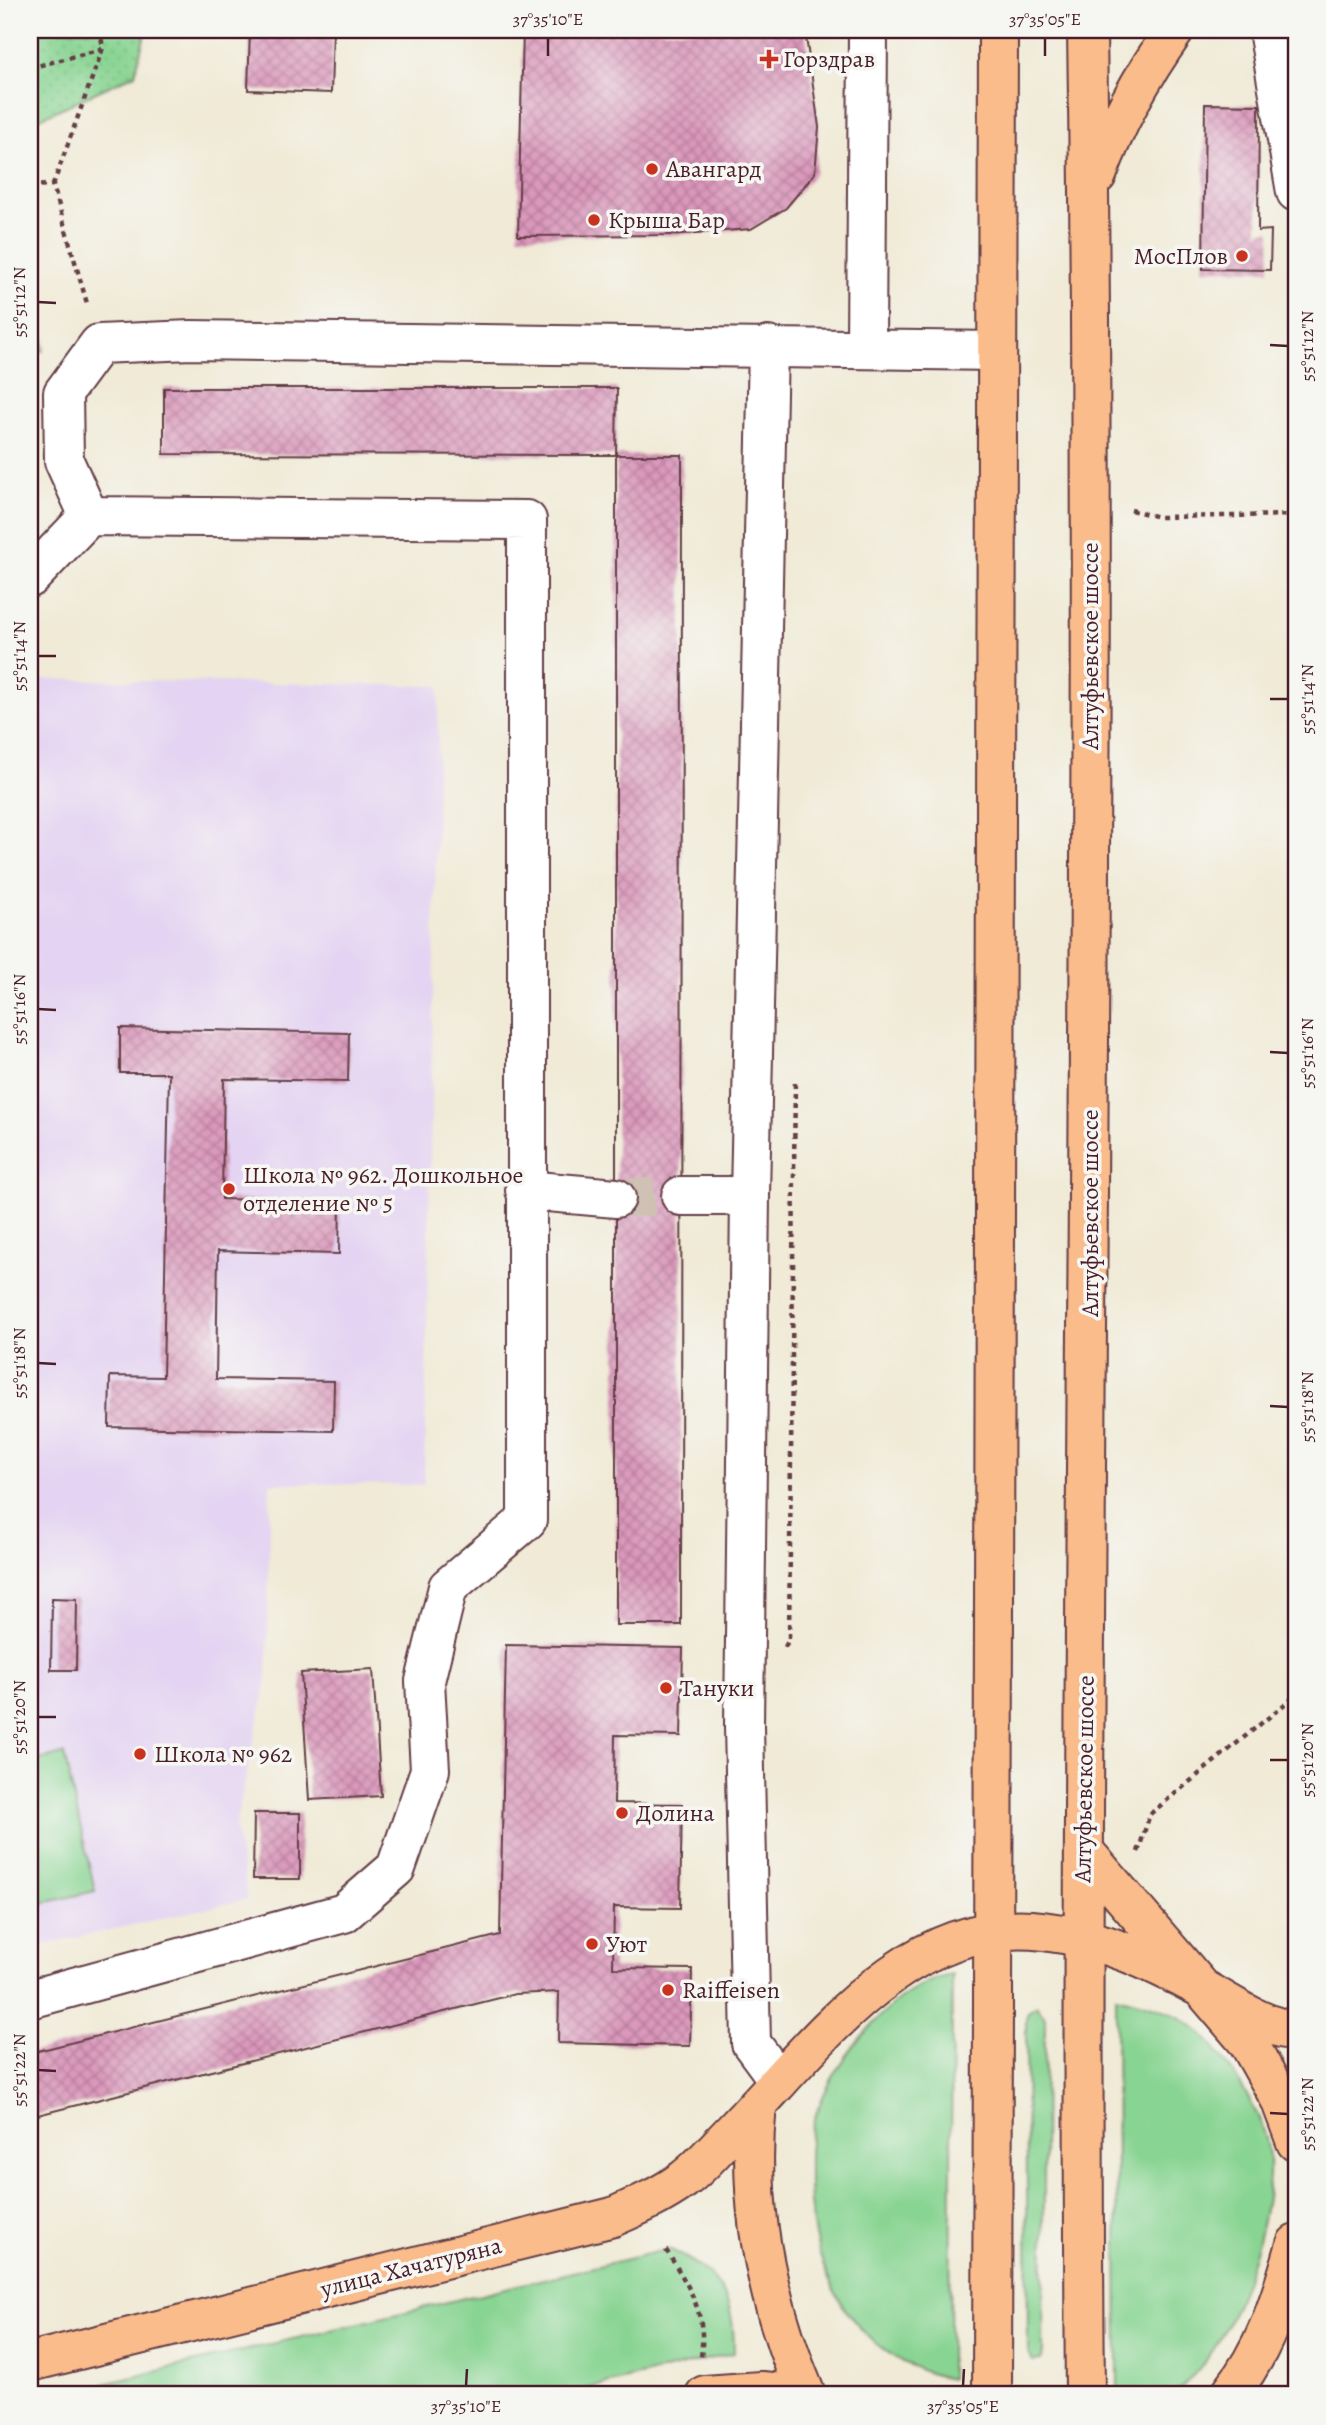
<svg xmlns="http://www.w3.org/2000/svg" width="1326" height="2425" font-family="Alegreya,serif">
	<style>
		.built { fill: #e4d3f2 }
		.green { fill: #88d492; stroke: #697a5e; stroke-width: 2 }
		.park { fill: url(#park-dots); stroke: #697a5e; stroke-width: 2 }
		.building { fill: url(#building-cross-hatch) }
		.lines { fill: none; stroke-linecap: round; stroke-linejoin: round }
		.minor-tunnel { stroke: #cfc1b4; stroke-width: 38; stroke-dasharray: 38 19; stroke-linecap: butt }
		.minor-casing { stroke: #633d45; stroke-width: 42 }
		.major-casing { stroke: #633d45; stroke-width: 42 }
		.path { stroke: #633d45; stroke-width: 4.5; stroke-dasharray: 5 5; stroke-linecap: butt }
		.minor { stroke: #fff; stroke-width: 38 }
		.major { stroke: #fabc8b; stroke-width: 38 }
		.ticks { fill: none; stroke: #4a1f2b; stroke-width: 2.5 }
		.poi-dot { fill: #c8321e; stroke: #f6f6f2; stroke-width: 2.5 }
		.labels { text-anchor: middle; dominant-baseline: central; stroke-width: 7; stroke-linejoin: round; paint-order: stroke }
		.poi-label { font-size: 24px; fill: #4a1f2b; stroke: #f6f6f2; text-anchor: start }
		.street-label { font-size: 24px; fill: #4a1f2b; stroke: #f6f6f2 }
		.neatline { fill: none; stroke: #4a1f2b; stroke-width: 2.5 }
		.ticks-label { font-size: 18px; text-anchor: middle; fill: #4a1f2b }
	</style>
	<defs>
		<pattern id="park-dots" width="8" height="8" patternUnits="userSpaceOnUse" patternTransform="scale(1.75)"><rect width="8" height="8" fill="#88d492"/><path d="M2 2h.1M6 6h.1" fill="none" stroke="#77b67e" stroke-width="1.8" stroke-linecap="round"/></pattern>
		<pattern id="building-cross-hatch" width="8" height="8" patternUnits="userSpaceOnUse" patternTransform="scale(1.75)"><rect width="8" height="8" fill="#db98bc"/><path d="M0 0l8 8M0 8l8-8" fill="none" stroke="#b47b99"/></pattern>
	</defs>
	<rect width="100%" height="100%" fill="#f6f6f2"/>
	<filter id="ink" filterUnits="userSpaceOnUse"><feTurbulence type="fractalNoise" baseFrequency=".0143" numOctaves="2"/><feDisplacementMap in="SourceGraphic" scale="14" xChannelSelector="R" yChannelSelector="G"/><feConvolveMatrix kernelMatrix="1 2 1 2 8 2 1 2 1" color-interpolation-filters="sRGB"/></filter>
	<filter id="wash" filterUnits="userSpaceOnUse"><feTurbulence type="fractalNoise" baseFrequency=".00686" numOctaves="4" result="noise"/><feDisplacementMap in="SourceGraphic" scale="28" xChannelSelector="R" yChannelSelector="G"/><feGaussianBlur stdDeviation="1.57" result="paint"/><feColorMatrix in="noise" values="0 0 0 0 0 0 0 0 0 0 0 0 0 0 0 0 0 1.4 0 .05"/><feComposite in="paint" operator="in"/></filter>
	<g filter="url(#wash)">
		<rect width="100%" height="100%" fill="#f0ead6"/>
		<path class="built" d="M30 679 439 686 424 1485 270 1483 267 1680 235 1827 248 1899 30 1948Z"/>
		<path class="green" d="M64 1754 95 1891 30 1906V1762Z
			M952 1975 950 2379C854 2357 812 2277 809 2184 809 2163 808 2140 814 2120 825 2085 847 2051 872 2025 894 2001 919 1981 952 1975Z
			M1116 1996C1140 2002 1165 2008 1186 2021 1216 2041 1260 2108 1267 2143 1278 2198 1244 2300 1215 2347 1204 2365 1189 2380 1174 2395H1118Z
			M1037 2006 1045 2017 1043 2353 1041 2360 1033 2361 1028 2352 1026 2019 1028 2012Z
			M669 2249C721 2274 734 2296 734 2353L561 2395H58Z"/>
		<path class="park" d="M30 30H146L135 74 30 123Z
			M30 231 44 351 30 353Z"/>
		<g id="blocks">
			<path class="building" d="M250 30H333L331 93 248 90Z
				M523 30H805L819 127 815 173 786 208 751 229 669 235 518 236Z
				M1205 104 1259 105 1258 231 1271 230 1270 270 1203 269Z
				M164 388H617L616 455H682L681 1625H616V455L164 454Z
				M120 1028 349 1033 348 1081 224 1079 222 1199 340 1202 339 1254 218 1251 216 1379 334 1381 333 1431 109 1427 110 1376 163 1377 169 1073H120Z
				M52 1598 77 1599 76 1670H51Z
				M506 1645 683 1648 681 1736 615 1735 614 1803 682 1804 680 1908 614 1907 613 1968 692 1969 690 2046 558 2043 559 1992 515 1994 30 2117V2053L500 1935Z
				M373 1669 381 1796 309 1800 301 1673Z
				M254 1813H300V1879H253Z"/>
		</g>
	</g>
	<g filter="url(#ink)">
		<use href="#blocks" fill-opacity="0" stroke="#633d45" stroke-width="2"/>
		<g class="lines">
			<path class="minor-tunnel" d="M616 1198 681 1196"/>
			<defs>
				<path id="minor" d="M1268 30 1296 192
					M768 346 750 1196 744 1726 751 2043 779 2081
					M866 347 868 30
					M30 578 89 516
					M525 1190 616 1198
					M681 1196H750
					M30 1999 344 1913 396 1868 430 1770 425 1681 448 1587 527 1520V520L89 516 64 461 63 393 99 344 191 340 997 351"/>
				<path id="major" d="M1097 175C1117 121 1142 76 1175 30
					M1084 1851 1248 2042 1280 2099 1296 2142
					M757 2105C746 2205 767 2303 806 2395
					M30 2362 613 2217C638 2206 661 2196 683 2180 701 2167 716 2148 732 2132 815 2046 907 1914 1043 1931 1103 1938 1153 1962 1205 1990 1234 2006 1263 2027 1296 2031
					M705 2395 761 2391 805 2395
					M992 2395 998 30
					M1085 2395C1078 1607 1099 818 1087 30
					M1229 2395C1265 2351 1281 2298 1296 2244"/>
			</defs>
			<use href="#minor" class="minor-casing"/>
			<use href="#major" class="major-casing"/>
			<path class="path" d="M30 68 102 49
				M53 185 103 48 100 30
				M30 186 53 185 88 307
				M1131 510 1159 517 1296 515
				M785 1647 789 1639 795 1080
				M1138 1852 1150 1814 1296 1695
				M666 2250C689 2287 707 2312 701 2357"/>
			<use href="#minor" class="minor"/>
			<use href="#major" class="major"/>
		</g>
	</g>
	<path class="ticks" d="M548 56V38M1045 56V38M38 302 56 303M1270 345 1288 346M38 656H56M1270 699H1288M38 1009 56 1010M1270 1052 1288 1053M38 1363 56 1364M1270 1406 1288 1407M38 1717H56M1270 1760H1288M38 2070 56 2071M1270 2113 1288 2114M466 2386 467 2369M963 2386 964 2369"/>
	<g class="poi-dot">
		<path d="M765.5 48.5h7v7h7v7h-7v7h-7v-7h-7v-7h7z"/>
		<circle cx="652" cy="169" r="7"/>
		<circle cx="594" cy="220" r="7"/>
		<circle cx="1242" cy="256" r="7"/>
		<circle cx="229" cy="1189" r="7"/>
		<circle cx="666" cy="1688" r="7"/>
		<circle cx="140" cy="1754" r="7"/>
		<circle cx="622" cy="1813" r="7"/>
		<circle cx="592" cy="1944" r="7"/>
		<circle cx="668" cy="1990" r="7"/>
	</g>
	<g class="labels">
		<g class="poi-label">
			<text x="783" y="59">Горздрав</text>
			<text x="666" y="169">Авангард</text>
			<text x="608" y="220">Крыша Бар</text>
			<text x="1228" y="256" text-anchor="end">МосПлов</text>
			<text x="243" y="1175">Школа № 962. Дошкольное<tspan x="243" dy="28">отделение № 5</tspan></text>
			<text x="680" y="1688">Тануки</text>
			<text x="154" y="1754">Школа № 962</text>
			<text x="636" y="1813">Долина</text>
			<text x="606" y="1944">Уют</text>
			<text x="682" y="1990">Raiffeisen</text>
		</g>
		<g class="street-label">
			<text transform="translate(1090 646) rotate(-90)">Алтуфьевское шоссе</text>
			<text transform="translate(1090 1213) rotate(-90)">Алтуфьевское шоссе</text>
			<text transform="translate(1084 1779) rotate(-89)">Алтуфьевское шоссе</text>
			<text transform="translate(411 2267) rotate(-14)">улица Хачатуряна</text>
		</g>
	</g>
	<rect width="1326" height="2425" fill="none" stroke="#f6f6f2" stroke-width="77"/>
	<rect x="38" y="38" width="1250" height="2348" class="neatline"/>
	<g class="ticks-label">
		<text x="548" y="25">37°35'10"E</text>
		<text x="1045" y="25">37°35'05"E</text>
		<text transform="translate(19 302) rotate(-90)" y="6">55°51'12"N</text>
		<text transform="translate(1307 346) rotate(-90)" y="6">55°51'12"N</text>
		<text transform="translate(19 656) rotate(-90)" y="6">55°51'14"N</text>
		<text transform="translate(1307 699) rotate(-90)" y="6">55°51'14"N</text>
		<text transform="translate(19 1009) rotate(-90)" y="6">55°51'16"N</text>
		<text transform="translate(1307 1053) rotate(-90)" y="6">55°51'16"N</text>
		<text transform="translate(19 1363) rotate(-90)" y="6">55°51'18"N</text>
		<text transform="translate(1307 1407) rotate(-90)" y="6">55°51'18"N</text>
		<text transform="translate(19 1717) rotate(-90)" y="6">55°51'20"N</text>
		<text transform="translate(1307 1760) rotate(-90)" y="6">55°51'20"N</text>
		<text transform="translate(19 2070) rotate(-90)" y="6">55°51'22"N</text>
		<text transform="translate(1307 2114) rotate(-90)" y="6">55°51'22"N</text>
		<text x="466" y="2412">37°35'10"E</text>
		<text x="963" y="2412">37°35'05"E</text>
	</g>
</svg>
